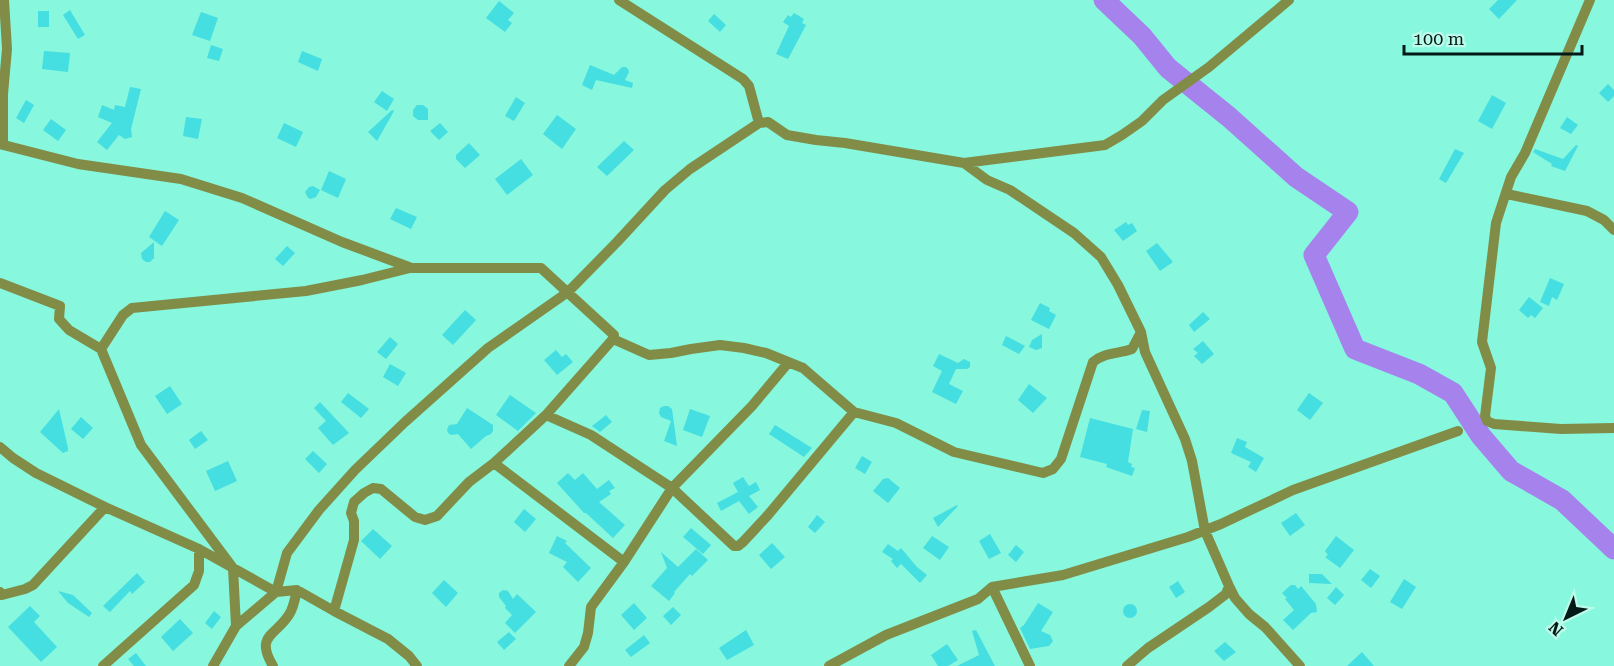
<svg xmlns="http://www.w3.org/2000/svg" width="1614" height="666" font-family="'Roboto Serif',serif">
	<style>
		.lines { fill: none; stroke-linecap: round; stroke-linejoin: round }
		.river { stroke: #a682ed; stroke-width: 21 }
		.building { fill: #45dee1 }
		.street { stroke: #818d46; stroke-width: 10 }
	</style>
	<rect width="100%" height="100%" fill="#87f7de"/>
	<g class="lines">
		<path class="river" d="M1104 0 1142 36 1168 68 1229 117 1296 177 1348 212 1314 255 1355 349 1419 374 1453 393 1481 436 1511 471 1562 500 1614 549"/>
	</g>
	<path class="building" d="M1498 0H1517L1499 19 1489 9Z
		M499 1 514 13 508 20 512 23 505 32 486 18Z
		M70 10 85 35 78 39 63 15Z
		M38 11H49V27H38Z
		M201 12 218 18 210 41 192 35Z
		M794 13 804 19 802 23 806 25 788 59 776 54 789 26 783 22 788 15 791 17Z
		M714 14 726 25 720 32 708 21Z
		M211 45 223 49 219 61 207 58Z
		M44 51 70 53 68 72 42 69Z
		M302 51 322 59 318 71 298 62Z
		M590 65 614 75 622 67H626L628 69 629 72 625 80 633 83 632 88 596 80 592 90 582 85Z
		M1608 84 1614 90V96L1608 102 1599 93Z
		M130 87 141 89 131 129 132 137 125 139 119 135 107 150 97 142 112 123 98 117 102 105 114 110 115 105 125 107Z
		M382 91 394 99 387 111 374 102Z
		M1492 95 1506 103 1492 129 1478 121Z
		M516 97 525 103 514 121 505 116Z
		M26 100 34 105 24 123 16 118Z
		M417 105H423L428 109V120H418L413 116V110Z
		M392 110 394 111 377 141 368 132Z
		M557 115 576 129 562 149 543 134Z
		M186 117 202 119 198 139 183 136Z
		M1567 117 1578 125 1571 134 1560 128Z
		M51 119 66 130 58 141 43 130Z
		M284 123 303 132 296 147 277 138Z
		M440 123 448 132 439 140 430 131Z
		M624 141 634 150 607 176 597 167Z
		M469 143 480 155 465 168 456 159V155Z
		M1576 145 1578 146 1565 171 1551 166 1552 164 1533 152 1535 149 1563 159Z
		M1455 149 1464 153 1446 183 1439 179Z
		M521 159 533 175 507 195 495 179Z
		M329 171 346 179 338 198 321 190Z
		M313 186 320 190 316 197 311 199 308 198 305 192 309 187Z
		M396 208 417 217 411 229 390 219Z
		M165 211 179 220 162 246 149 237Z
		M1126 222 1128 225 1132 223 1137 231 1123 241 1114 230Z
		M154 242V258L150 262H146L142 259 141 253Z
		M1157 243 1173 262 1160 271 1146 251Z
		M287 246 295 253 283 266 275 259Z
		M1550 278 1564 284 1557 300 1552 297 1549 306 1540 302Z
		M1529 297 1543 308 1535 318 1531 315 1528 318 1519 310Z
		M1040 303 1050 308 1049 311 1056 315 1049 329 1031 320Z
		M465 310 476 320 453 345 442 335Z
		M1203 312 1210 319 1194 332 1189 325Z
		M1042 334V348L1036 350 1029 347 1032 340Z
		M1006 336 1025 346 1019 354 1002 345Z
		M390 337 398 344 386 359 377 352Z
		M1203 341 1214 354 1202 364 1194 356 1198 353 1193 349Z
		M556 350 562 357 566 354 573 362 557 375 544 360Z
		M939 354 958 363 964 359 970 362V367L967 369H956L949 384 963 391 956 404 932 392 942 371 933 366Z
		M390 364 406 373 398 386 383 377Z
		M1029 384 1047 398 1033 413 1018 400Z
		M170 386 182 404 167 414 155 396Z
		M348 393 369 409 361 418 341 402Z
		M1309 393 1323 403 1310 420 1297 410Z
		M510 395 536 413 518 431 496 415Z
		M320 402 349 433 333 445 318 428 326 421 314 408Z
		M664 406H668L672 409 677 446 664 441 671 421 661 417 659 413 660 408Z
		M467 408 493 425V431L491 434 486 436 471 449 458 434 451 435 448 433 447 430 449 425 457 424Z
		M59 409 68 448V451L63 453 40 432Z
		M690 409 710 416 702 437 683 430Z
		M1142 410 1150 411 1147 432 1136 429Z
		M606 415 612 422 600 432 592 426Z
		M81 417 93 428 83 439 71 429Z
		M1090 418 1133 429 1128 462 1132 464 1131 467 1135 468 1132 476 1106 467 1107 464 1080 457Z
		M775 425 812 448 804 457 769 434Z
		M201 431 208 440 195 449 189 440Z
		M1237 438 1247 442 1245 447 1264 458 1256 472 1248 467 1251 462 1231 453Z
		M313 451 327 464 319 473 305 459Z
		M862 456 872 462 865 474 855 468Z
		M228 461 237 481 215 491 206 471Z
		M568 473 575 480 583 473 597 489 609 480 615 488 609 491 611 494 599 502 625 525 613 538 586 513H584L557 483Z
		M743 477 749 486 756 482 760 490 749 496 758 507 749 514 739 501 721 511 717 503 738 492 733 483Z
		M888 478 900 488 888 503 873 491 883 479Z
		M957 505 958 506 938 527 933 518Z
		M524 509 536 519 525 532 514 522Z
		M1296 513 1305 525 1290 536 1281 523Z
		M817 515 825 522 815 533 808 527Z
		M691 528 711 545 703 554 683 537Z
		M373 529 392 546 380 559 361 541Z
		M990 534 1001 553 989 559 979 541Z
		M557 536 567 541 565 543 591 568 578 582 563 567 567 562 549 553Z
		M932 536 949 547 940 560 923 548Z
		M1336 536 1354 550 1340 568 1325 557 1328 555 1325 551Z
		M772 543 785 557 771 569 759 555Z
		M888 544 898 551 901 548 917 567 927 575 920 583 901 564 897 568 891 561 893 559 882 552Z
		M1016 545 1024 552 1016 562 1008 555Z
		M696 549 708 560 692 576 690 574 674 592 675 593 669 601 651 586 667 568 661 552 678 567Z
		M1370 569 1380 576 1371 588 1361 580Z
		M137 573 145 582 132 594 130 591 110 612 103 606Z
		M1309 574H1322L1332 584 1309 583Z
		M1404 579 1416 587 1402 609 1390 602Z
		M444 580 458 593 446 607 432 593Z
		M1178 581 1185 592 1176 598 1169 587Z
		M1291 585H1295L1298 589 1301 586 1316 604 1317 612 1311 613 1293 630 1283 620 1294 610 1285 599 1287 598 1282 593Z
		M1336 587 1344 595 1335 605 1327 598Z
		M503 590 508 591 513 599 517 594 536 612 515 633 505 623 512 615 505 608 506 606 499 597V593Z
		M58 591 73 595 92 613 89 617 68 603Z
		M634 603 647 618 634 630 621 615Z
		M1038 603 1053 612 1041 631 1050 635 1053 641 1049 646 1030 649 1020 628 1024 625Z
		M1123 611a7 7 0 1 1 14 0a7 7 0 1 1-14 0Z
		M30 606 40 616 34 622 57 647 41 662 8 627Z
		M673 607 681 615 671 625 663 616Z
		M214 611 221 617 212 629 205 623Z
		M180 619 193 633 173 651 161 637Z
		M746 630 754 645 727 660 719 648Z
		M976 630 995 666H957L979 655 972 631Z
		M509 632 516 639 504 650 497 642Z
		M644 635 650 643 631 657 625 650Z
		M1225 642 1236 652 1224 661 1214 651Z
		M947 644 958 660 948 666H938L931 655Z
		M1362 652 1374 666H1347Z
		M136 653 146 666H134L128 659Z"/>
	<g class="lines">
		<path class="street" d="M619 0 743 79 749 86 759 123
			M1590 0 1525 153 1511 177 1496 223 1482 342 1491 368 1485 416 1487 421 1494 424 1561 429 1614 428
			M0 144 78 164 181 179 242 198 342 242 409 267
			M3 145V94L7 49 4 0
			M964 163 987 180 1010 190 1074 233 1101 257 1118 285 1141 332 1145 352 1185 439 1192 461 1205 531 1229 586 1235 598 1249 614 1265 627 1300 666
			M1507 194 1587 211 1604 220 1614 230
			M0 283 60 306 59 319 69 330 101 349 141 445 233 568 236 626
			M101 349 123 315 132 308 306 291 362 280 410 268H541L614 335 613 339 649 355 671 353 691 349 720 345 744 348 766 353 803 368 854 412 896 423 954 452 1043 473 1053 469 1061 459 1093 362C1105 352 1118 354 1132 349L1141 332
			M546 415 591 435 672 488 734 546H738L743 542 768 515 854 412
			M0 447 13 458 36 473 105 507 199 549 276 592 297 590 334 611 388 639 409 656 417 666
			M494 463 624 562
			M992 587 1030 666
			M0 592 2 595 25 589 33 585 105 507
			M334 611 354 540V521L351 513 354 502 364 493 373 488 381 489 415 517 425 520 437 516 469 482 494 463 546 415 613 339
			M103 666 194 585 199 571V549
			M213 666 236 626 276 592 287 553 319 510 355 470 405 422 488 348 568 292 617 242 665 190 690 169 759 123 768 122 787 135 816 140 845 143 964 163 1105 145 1122 135 1142 121 1163 100 1209 67 1289 0
			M273 666C254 634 277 636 290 613 294 606 295 598 297 590
			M569 666 584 647 588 633 591 607 624 562 672 488 752 406 788 363
			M829 666 886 635 978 599 992 587 1063 575 1188 537 1221 524 1293 490 1458 431
			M1127 666 1148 648 1209 607 1226 594 1229 586"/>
	</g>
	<g transform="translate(1566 618) rotate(223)" stroke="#bdfbeb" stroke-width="4.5" paint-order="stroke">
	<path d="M0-4.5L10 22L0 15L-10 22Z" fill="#031b16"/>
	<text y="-9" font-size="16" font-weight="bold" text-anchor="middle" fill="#031b16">N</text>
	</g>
	<path d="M1404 45v9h178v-9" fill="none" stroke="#031b16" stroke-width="3"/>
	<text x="1413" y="45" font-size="18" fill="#031b16" stroke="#bdfbeb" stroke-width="4.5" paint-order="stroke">100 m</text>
</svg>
